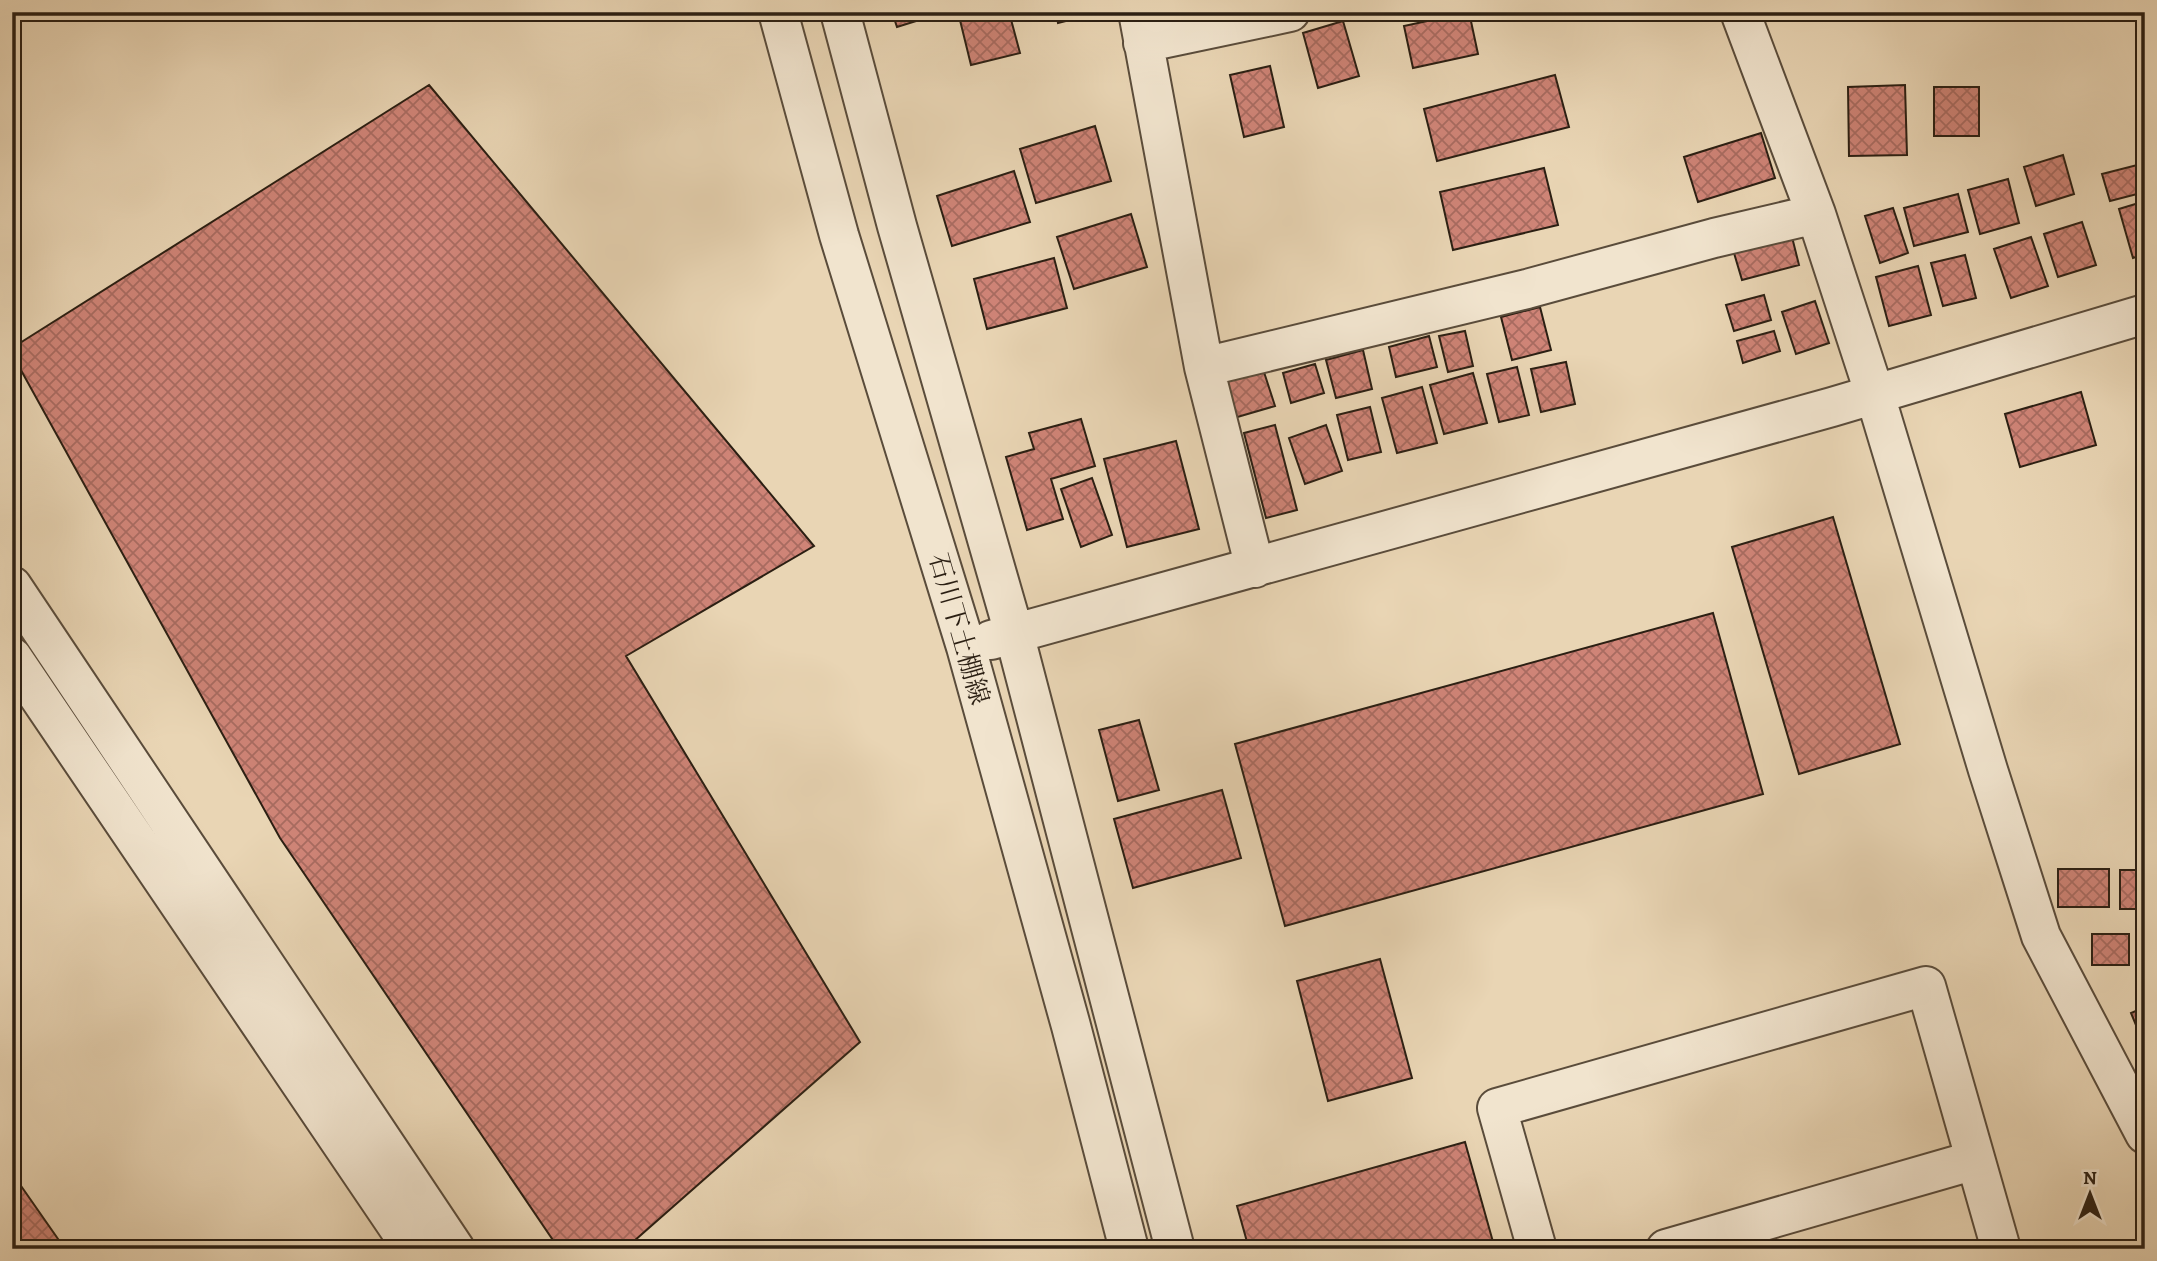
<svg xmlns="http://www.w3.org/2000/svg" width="2157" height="1261" font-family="Alegreya,'Noto Serif JP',serif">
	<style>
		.building { fill: url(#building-cross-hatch); stroke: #2b1f13; stroke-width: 2 }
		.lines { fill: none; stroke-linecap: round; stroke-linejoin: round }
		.minor-casing { stroke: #5a4c3b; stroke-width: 42 }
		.minor { stroke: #f1e4ce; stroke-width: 38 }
		.labels { text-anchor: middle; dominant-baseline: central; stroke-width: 7; stroke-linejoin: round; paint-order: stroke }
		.street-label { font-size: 26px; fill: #2b1f13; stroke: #f1e4ce }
	</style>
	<defs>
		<pattern id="building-cross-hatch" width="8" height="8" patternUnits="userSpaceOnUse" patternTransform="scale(1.75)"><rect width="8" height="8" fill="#cf8477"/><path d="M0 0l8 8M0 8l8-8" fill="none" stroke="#a86b60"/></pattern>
	</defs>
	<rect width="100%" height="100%" fill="#e9d5b4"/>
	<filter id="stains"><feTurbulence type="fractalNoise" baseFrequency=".00286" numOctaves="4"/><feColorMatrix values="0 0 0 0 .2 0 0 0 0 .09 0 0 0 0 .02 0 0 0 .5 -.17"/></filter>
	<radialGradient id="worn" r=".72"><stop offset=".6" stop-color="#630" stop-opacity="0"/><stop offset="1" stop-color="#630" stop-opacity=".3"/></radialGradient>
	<path class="building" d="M892 12H945L897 27Z
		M958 12H1009L1020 53 971 65Z
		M1056 12H1101L1058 23Z
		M1469 12 1478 54 1413 68 1404 26Z
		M1343 21 1359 76 1318 88 1303 33Z
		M1270 66 1284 127 1244 137 1230 75Z
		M1555 75 1569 127 1437 161 1424 109Z
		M429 85 814 546 626 656 860 1042 625 1249H559L280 838 12 354V348Z
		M1905 85 1907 155 1849 156 1848 87Z
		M1934 87H1979V136H1934Z
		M1095 126 1111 181 1036 203 1020 149Z
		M1761 133 1775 178 1698 202 1684 157Z
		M2063 155 2074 194 2036 206 2024 167Z
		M2145 163V192L2110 201 2102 174Z
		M1544 168 1558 225 1453 250 1440 192Z
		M1014 171 1030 222 952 246 937 196Z
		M2008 179 2019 223 1980 234 1968 190Z
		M1958 194 1968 232 1914 246 1904 208Z
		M2145 201V254L2133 258 2119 209Z
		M1893 208 1908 253 1880 263 1865 216Z
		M1131 214 1147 267 1074 289 1057 237Z
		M2082 222 2096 265 2058 277 2044 234Z
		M1792 237 1799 265 1742 280 1734 253Z
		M2031 237 2048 286 2011 298 1994 249Z
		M1965 255 1976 298 1943 306 1931 263Z
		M1054 258 1067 308 987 329 974 279Z
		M1918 266 1931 315 1889 326 1876 277Z
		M1764 295 1771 320 1734 331 1726 305Z
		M1815 301 1829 343 1796 354 1782 312Z
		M1540 307 1551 350 1512 360 1501 317Z
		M1465 331 1473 366 1448 372 1439 336Z
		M1774 331 1780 351 1743 363 1737 341Z
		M1429 336 1437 367 1396 377 1389 347Z
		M1363 350 1372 389 1336 398 1326 360Z
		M1566 362 1575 404 1541 412 1531 369Z
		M1315 364 1324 393 1291 403 1283 373Z
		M1517 367 1529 415 1499 422 1487 374Z
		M1263 369 1275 406 1234 418 1223 381Z
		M1473 373 1487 423 1444 434 1430 385Z
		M1422 387 1437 443 1397 453 1382 398Z
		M2081 392 2096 445 2020 467 2005 414Z
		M1370 407 1381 452 1348 460 1337 415Z
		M1081 419 1095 466 1051 479 1063 519 1027 530 1006 457 1034 449 1029 433Z
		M1275 425 1297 510 1266 518 1244 433Z
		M1326 425 1342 471 1305 484 1289 438Z
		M1176 441 1199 529 1127 547 1104 459Z
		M1092 478 1112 535 1081 547 1061 489Z
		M1833 517 1900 744 1799 774 1732 547Z
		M1713 613 1763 794 1285 926 1235 744Z
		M1139 720 1159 790 1118 801 1099 730Z
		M1222 790 1241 858 1133 888 1114 819Z
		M2058 869H2109V907H2058Z
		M2120 870H2145V909H2120Z
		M2092 934H2129V965H2092Z
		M1380 959 1412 1078 1328 1101 1297 981Z
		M2145 1007V1047L2131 1013Z
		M1465 1142 1495 1249H1249L1237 1206Z
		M12 1173 65 1249H12Z"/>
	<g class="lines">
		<defs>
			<path id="minor" d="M778 12 839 235 966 647 1071 1026 1129 1249
				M840 12 897 226 1014 633 1175 1249
				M1138 12 1204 367 1255 568
				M1740 12 1816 214 1875 395 1988 770 2041 936 2145 1134
				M1143 43 1290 12
				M1204 367 1527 289 1714 238 1816 214
				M12 586 455 1249
				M991 640 1832 407 2145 314
				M12 657 413 1249
				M1537 1249 1497 1108 1926 986 2001 1249
				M1666 1249 1975 1160"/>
		</defs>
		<use href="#minor" class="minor-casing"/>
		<use href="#minor" class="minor"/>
	</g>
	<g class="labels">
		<g class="street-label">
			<text transform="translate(959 629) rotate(74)">石川下土棚線</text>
		</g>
	</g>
	<rect width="2157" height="1261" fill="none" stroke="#e9d5b4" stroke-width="42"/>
	<rect x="14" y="14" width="2129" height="1233" fill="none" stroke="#2b1f13" stroke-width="3.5"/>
	<rect x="21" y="21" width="2115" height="1219" fill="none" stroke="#2b1f13" stroke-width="2"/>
	<g transform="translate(2090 1194)" stroke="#f1e4ce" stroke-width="5" paint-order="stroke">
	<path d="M0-5L12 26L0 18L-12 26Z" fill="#2b1f13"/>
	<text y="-10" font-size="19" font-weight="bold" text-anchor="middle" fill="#2b1f13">N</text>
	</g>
	<rect width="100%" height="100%" filter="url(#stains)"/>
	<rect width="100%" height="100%" fill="url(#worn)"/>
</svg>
